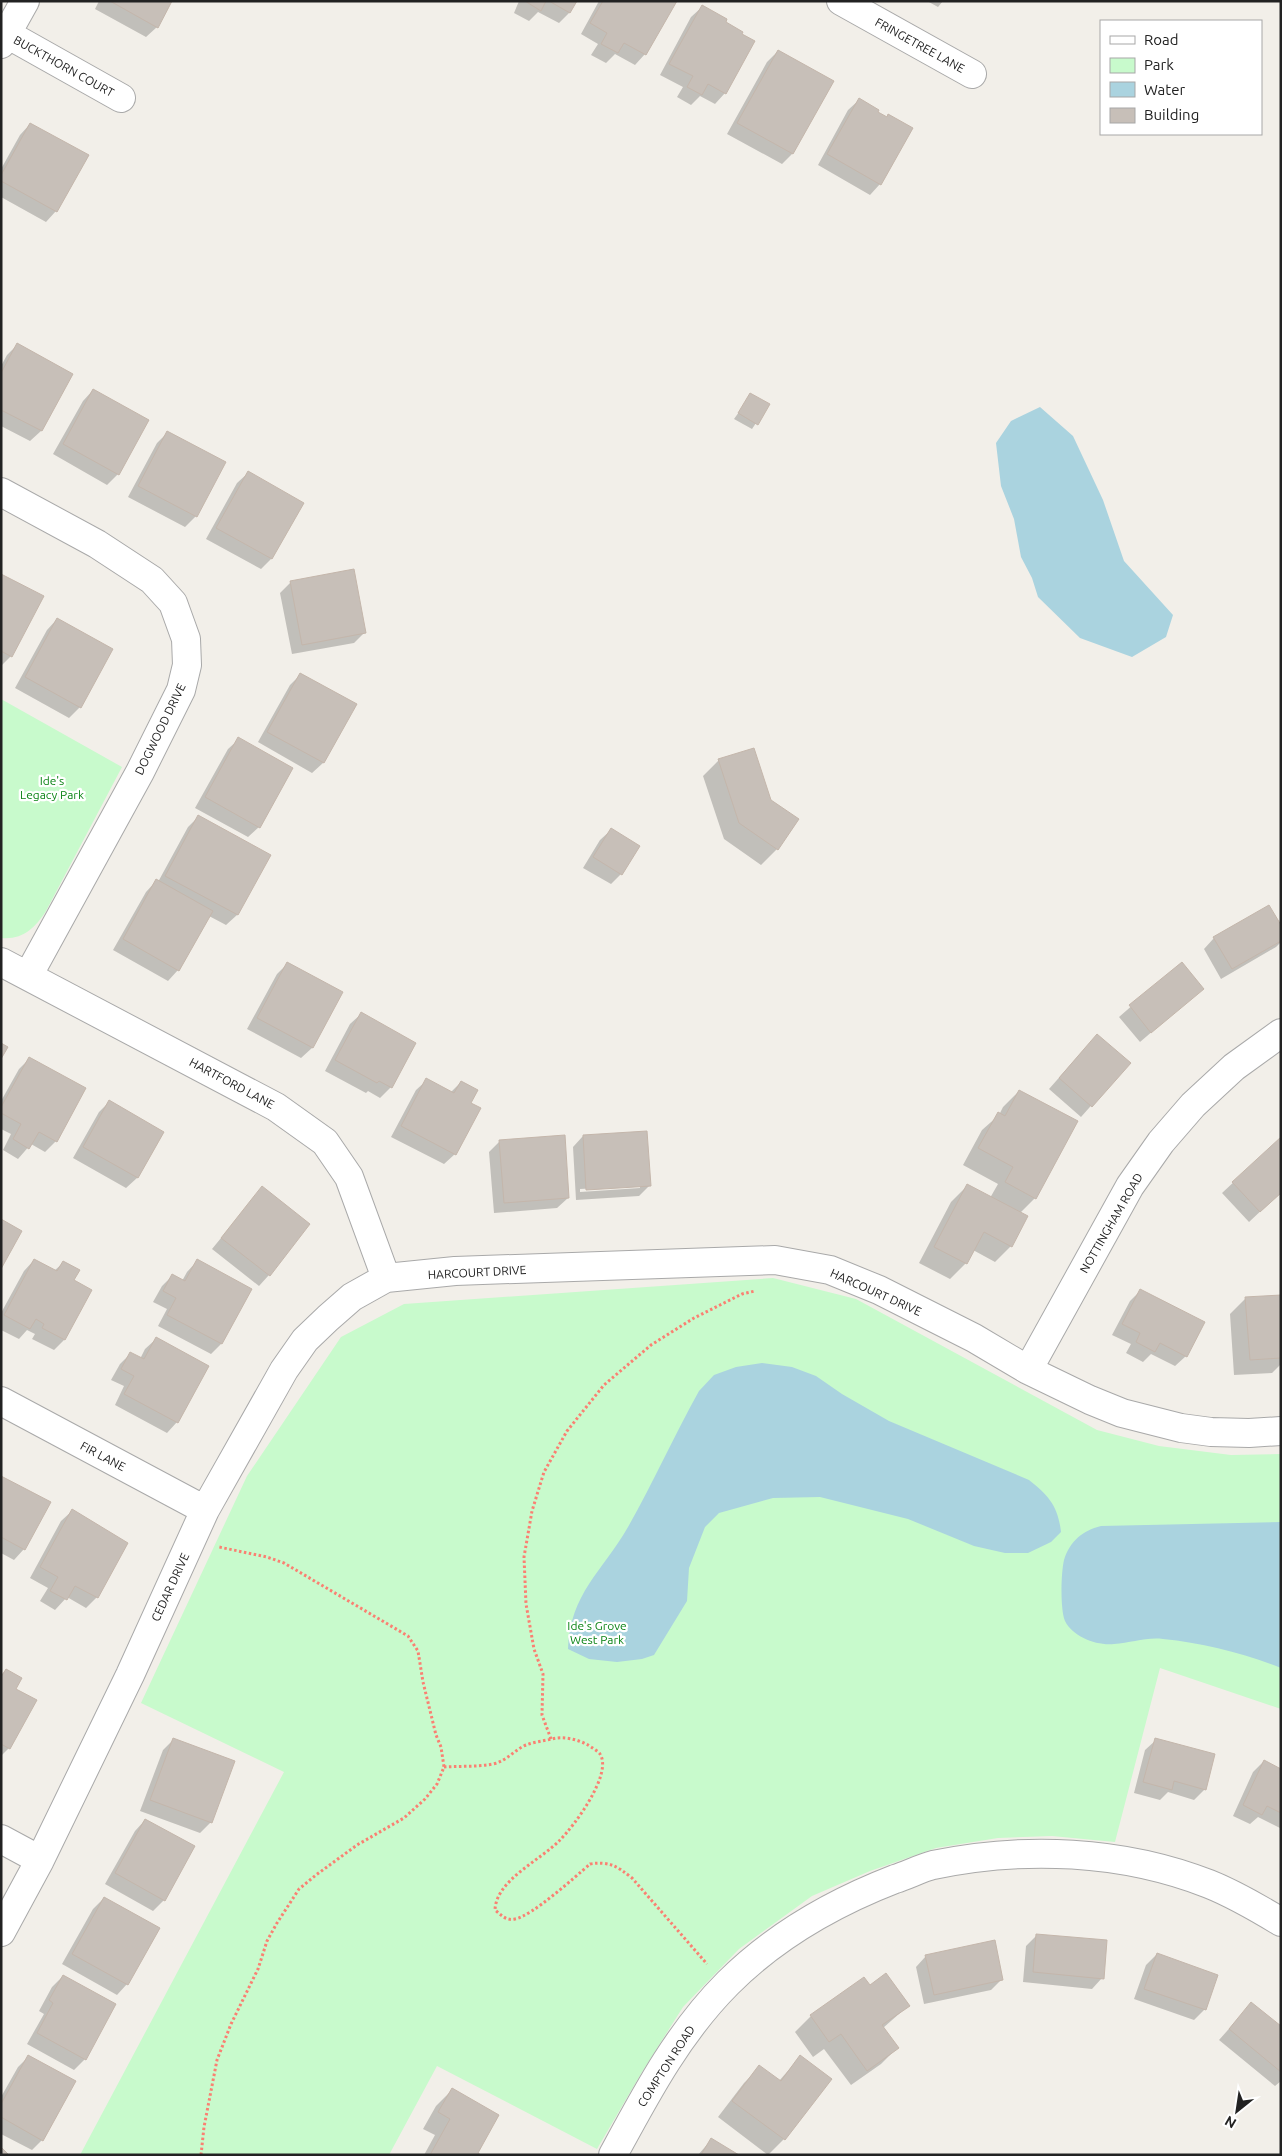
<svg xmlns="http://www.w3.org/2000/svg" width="1282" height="2156" font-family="Ubuntu,sans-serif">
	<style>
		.park { fill: #c8facc }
		.water { fill: #aad3df }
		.shadow { fill: #0003; fill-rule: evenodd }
		.building { fill: #c7bfb8; stroke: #c4b6ab }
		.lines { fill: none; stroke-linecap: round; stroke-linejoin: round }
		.minor-casing { stroke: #a9a9a9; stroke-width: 30 }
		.path { stroke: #fa8072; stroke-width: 3; stroke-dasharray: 2.5 2.5; stroke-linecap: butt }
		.minor { stroke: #fff; stroke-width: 28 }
		.labels { text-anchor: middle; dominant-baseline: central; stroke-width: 4.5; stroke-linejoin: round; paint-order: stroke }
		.street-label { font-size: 12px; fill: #222; stroke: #fff }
		.park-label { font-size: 12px; fill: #0c8416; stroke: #fff }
	</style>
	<rect width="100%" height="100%" fill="#f2efe9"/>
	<path class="park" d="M1 699 122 767 46 911C35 928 23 940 1 938Z
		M773 1278 856 1299 1097 1430 1159 1446 1231 1455 1281 1454V1709L1160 1668 1115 1842 1052 1836 998 1838 936 1848 870 1871 812 1896 739 1949 683 2007 642 2072 597 2149 437 2066 389 2155H80L284 1772 141 1703 247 1476 341 1337 404 1304Z"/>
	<path class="water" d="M1040 407 1073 436 1103 500 1124 561 1173 615 1166 637 1132 657 1080 638 1038 597 1032 578 1021 557 1014 519 1001 486 996 443 1011 421Z
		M762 1363 792 1367 816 1376 842 1394 889 1421 1029 1480C1049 1496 1058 1506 1061 1532L1051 1542 1028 1553H1005L974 1546 908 1519 820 1497 773 1498 719 1513 705 1527 689 1568 687 1601 654 1655 642 1659 617 1662 589 1659 568 1649C570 1593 603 1571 628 1527 653 1483 674 1436 699 1391L714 1375 736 1367Z
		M1281 1522V1668C1243 1653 1203 1643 1163 1639 1146 1637 1131 1643 1114 1644 1097 1646 1073 1637 1065 1621 1060 1609 1061 1573 1064 1560 1070 1541 1082 1531 1101 1526Z"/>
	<path class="shadow" d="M99 1H171L157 27 146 37 95 9Z
		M519 1H576L569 13 559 23 538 12 529 21 514 13Z
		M599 1H676L645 54 635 65 615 54 606 63 591 55 598 44 581 34Z
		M927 1H943L938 7Z
		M702 7 725 93 715 104 700 96 691 105 677 97 683 87 660 75 691 17Z
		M778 51 832 82 792 154 782 164 727 134 767 62Z
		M859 100 886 118 880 184 870 195 818 165 848 110Z
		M30 124 56 211 46 222 1 197V169L20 135Z
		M17 345 71 374 41 431 30 441 1 426V366L7 355Z
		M93 390 118 474 107 485 53 454 83 401Z
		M751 395 768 405 752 429 734 419Z
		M168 432 224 463 196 516 185 527 128 497 157 443Z
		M248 473 271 559 261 569 206 539 237 483Z
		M1 575 11 656 1 666Z
		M291 582 365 632 354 643 292 654 280 593Z
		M57 619 111 649 80 707 69 718 15 688 47 630Z
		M301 674 355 705 323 763 312 773 258 742 290 685Z
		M239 739 259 827 248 837 195 808 228 749Z
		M719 760 777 849 761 865 724 839 703 776Z
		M198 817 269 855 237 915 226 925 209 916 178 970 168 981 113 950 146 892 156 881 158 882 188 827Z
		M611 830 621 874 611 884 583 868 600 840Z
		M1281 927V942L1276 947 1221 979 1204 949 1214 938Z
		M1181 963 1202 989 1140 1042 1119 1017Z
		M287 964 341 993 312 1048 301 1058 247 1029 277 974Z
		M361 1014 391 1087 380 1098 368 1091 366 1093 325 1071 350 1024Z
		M1087 1046 1129 1063 1081 1117 1049 1089Z
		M29 1059 56 1141 45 1152 31 1144 18 1159 3 1150 11 1134 1 1129V1101L19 1069Z
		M427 1080 451 1092 461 1082 469 1103 455 1154 444 1164 391 1137 416 1090Z
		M1019 1091 1035 1198 1020 1213 1011 1246 995 1262 973 1250 966 1263 950 1279 919 1263 951 1202 967 1186 990 1198 998 1184 963 1165 982 1130 999 1115 1003 1107Z
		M109 1102 163 1133 137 1178 126 1188 73 1158 99 1112Z
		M583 1136 649 1186 639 1196 576 1200 573 1147ZM640 1186V1188L580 1192V1189Z
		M1281 1138V1192L1249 1222 1222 1193Z
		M499 1142 568 1198 557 1208 494 1213 489 1152Z
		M262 1188 269 1275 259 1286 212 1249Z
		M34 1260 54 1271 63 1263 72 1281 64 1340 54 1350 32 1339 35 1334 27 1330 19 1339 1 1330V1313L24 1271Z
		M197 1261 250 1290 221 1344 211 1354 158 1326 167 1309 153 1302 162 1286 172 1276 182 1281 187 1272Z
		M1140 1291 1186 1356 1175 1366 1151 1354 1143 1362 1126 1353 1131 1344 1112 1335 1130 1301Z
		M1281 1296V1364L1272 1373 1234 1375 1230 1314 1246 1298Z
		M156 1339 177 1422 167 1433 115 1405 124 1386 111 1380 120 1364 130 1354 140 1359 145 1349Z
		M1 1477 24 1549 14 1560 1 1553Z
		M72 1511 126 1543 97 1597 86 1608 67 1597 55 1610 40 1601 48 1588 30 1578 61 1521Z
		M6 1670 9 1748 1 1756V1675Z
		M173 1740 211 1822 200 1833 140 1811 163 1750Z
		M1156 1740 1205 1789 1194 1800 1168 1792 1160 1800 1134 1793 1145 1750Z
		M1264 1761 1281 1770 1280 1828 1258 1817 1250 1824 1233 1816 1253 1772Z
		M145 1820 164 1900 153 1911 105 1884 135 1831Z
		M104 1898 127 1984 117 1995 62 1964 93 1909Z
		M1037 1935 1102 1978 1092 1989 1023 1982 1026 1946Z
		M1157 1954 1217 1976 1204 2010 1194 2020 1134 1999 1146 1965Z
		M926 1956 1002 1979 991 1990 924 2004 916 1967Z
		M63 1976 85 2059 74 2070 27 2044 44 2014 39 2011 52 1987Z
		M869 1987 908 2006 883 2028 897 2048 881 2064 851 2085 824 2049 813 2057 795 2032 811 2016Z
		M1251 2004 1281 2028V2081L1275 2086 1219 2040Z
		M28 2057 42 2140 32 2150 1 2134V2097L18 2067Z
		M800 2057 784 2139 768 2155 718 2117 744 2083 760 2067 779 2081Z
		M452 2090 478 2155H424L435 2135 423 2129 436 2106Z
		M711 2140 736 2155H698Z"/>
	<path class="building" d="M110 1H172L158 28Z
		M525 1H546L541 11Z
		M549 1H577L570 13Z
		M603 1H677L646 55 624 43 618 53 601 44 607 33 590 23Z
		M702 5 727 19 726 22 743 32 742 34 755 41 726 94 708 84 702 95 687 87 693 76 669 64Z
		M778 50 834 81 793 154 737 123Z
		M859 98 879 110 878 112 887 117 888 114 913 128 881 185 827 154Z
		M30 123 89 155 57 212 1 181V175Z
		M17 343 73 374 42 431 1 410V373Z
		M93 389 149 420 119 475 63 444Z
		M750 393 770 404 758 425 738 413Z
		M167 431 226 462 197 517 138 486Z
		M248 471 304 503 272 559 216 528Z
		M354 569 366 633 302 645 290 581Z
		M1 574 44 596 12 657 1 651Z
		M57 618 113 649 81 708 25 677Z
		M300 673 357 704 324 763 267 732Z
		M238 737 293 768 260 828 205 797Z
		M754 748 771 800 799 819 778 850 739 823 718 759Z
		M198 815 271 855 238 915 165 876Z
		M611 828 640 846 622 875 593 857Z
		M156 879 213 911 179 971 123 939Z
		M1269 905 1281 925V941L1232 969 1213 937Z
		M287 962 343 992 313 1048 257 1018Z
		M1182 962 1204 989 1151 1033 1129 1005Z
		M361 1012 416 1043 392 1088 379 1081 377 1083 335 1060Z
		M1097 1034 1131 1063 1092 1107 1059 1078Z
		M1 1043 8 1047 1 1059Z
		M29 1057 86 1088 57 1142 39 1132 29 1149 13 1139 21 1124 1 1113V1107Z
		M426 1078 454 1093 461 1081 478 1090 471 1103 481 1108 456 1155 401 1126Z
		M1019 1090 1078 1121 1036 1199 1005 1182 1013 1167 978 1148 998 1112 1005 1116Z
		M109 1100 164 1132 138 1178 83 1147Z
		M647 1131 651 1186 586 1190 583 1135Z
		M565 1135 569 1198 504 1203 499 1140Z
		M1281 1137V1193L1260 1212 1232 1182Z
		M967 1184 1028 1216 1012 1247 984 1232 967 1264 934 1247Z
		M262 1186 310 1224 270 1276 221 1238Z
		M1 1219 22 1231 1 1269Z
		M34 1259 57 1271 63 1261 80 1270 74 1280 92 1290 65 1340 42 1328 44 1324 36 1319 30 1329 4 1315Z
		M197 1259 252 1289 222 1344 167 1315 176 1298 163 1291 172 1274 185 1281Z
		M1140 1289 1205 1322 1187 1357 1160 1343 1155 1352 1136 1342 1140 1333 1122 1324Z
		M1281 1295V1358L1250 1360 1245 1297Z
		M156 1337 209 1366 178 1423 124 1394 134 1376 121 1369 130 1352 144 1359Z
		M1 1476 51 1502 25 1550 1 1537Z
		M72 1509 128 1543 98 1598 75 1586 67 1600 50 1591 58 1577 40 1567Z
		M6 1669 22 1678 16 1689 37 1700 10 1749 1 1744V1677Z
		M173 1738 235 1761 212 1823 150 1800Z
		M1155 1738 1215 1754 1206 1790 1174 1781 1172 1790 1143 1782Z
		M1264 1760 1281 1769V1813L1267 1806 1262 1815 1243 1805Z
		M145 1819 195 1846 165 1901 115 1873Z
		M104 1897 160 1928 128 1985 72 1954Z
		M1036 1934 1107 1940 1104 1979 1033 1972Z
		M995 1940 1003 1980 934 1995 925 1955Z
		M1157 1953 1218 1975 1206 2010 1144 1989Z
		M886 1973 910 2006 882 2025 899 2048 867 2071 841 2034 829 2042 810 2015 864 1977 870 1985Z
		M63 1975 116 2004 86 2060 37 2033 53 2003 49 2000Z
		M1251 2002 1281 2026V2072L1229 2029Z
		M28 2055 76 2081 43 2141 1 2117V2104Z
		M800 2055 832 2079 785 2140 732 2101 759 2065 781 2081Z
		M452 2088 499 2115 478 2153 481 2155H430L450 2119 438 2112Z
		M711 2138 739 2155H701Z
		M1 2147 9 2155H1Z"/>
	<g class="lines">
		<defs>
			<path id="minor" d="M841 1 972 74
				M7 34 121 98
				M1 44 25 1
				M1 492 97 544 152 580 173 603 186 639 187 665 181 690 140 772 28 976
				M1 962 276 1107 325 1142 349 1177 386 1278
				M1028 1370 1130 1186 1161 1142 1193 1105 1234 1067 1281 1033
				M1 1401 205 1510
				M1 1839 40 1860
				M1 1932 40 1860 130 1675 205 1510 284 1370 305 1340 328 1318 352 1297 386 1278 455 1271 775 1260 830 1270 879 1290 974 1338 1028 1370 1090 1400 1122 1413 1181 1428 1211 1432 1249 1433 1281 1431
				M613 2155C646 2094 678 2033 728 1983 775 1936 833 1903 895 1879 908 1875 921 1868 933 1865 1024 1846 1122 1850 1209 1884 1234 1894 1258 1908 1281 1922"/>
		</defs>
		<use href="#minor" class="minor-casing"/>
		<path class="path" d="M551 1739 542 1715 543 1674 534 1649 526 1604 524 1557 532 1511 544 1472 567 1431 604 1385 651 1345 694 1318 742 1294 755 1291
			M444 1767C460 1766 477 1767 493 1764 507 1761 514 1750 526 1745 534 1742 543 1741 552 1739 563 1736 577 1739 588 1745 591 1747 598 1751 600 1754 613 1774 574 1826 560 1840 541 1860 496 1880 495 1910 501 1915 506 1921 515 1919 532 1916 575 1877 590 1864 609 1861 617 1866 632 1878L707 1964
			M201 2155 204 2127 217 2060 231 2024 258 1969 267 1941 277 1923 299 1889 316 1875 357 1845 404 1818 425 1799 437 1784 444 1767 441 1747 436 1735 423 1682 418 1651 408 1636 284 1563 267 1557 219 1547"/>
		<use href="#minor" class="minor"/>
	</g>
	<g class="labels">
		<g class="street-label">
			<text transform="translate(920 45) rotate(29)">FRINGETREE LANE</text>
			<text transform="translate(64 66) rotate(29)">BUCKTHORN COURT</text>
			<text transform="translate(160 729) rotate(-64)">DOGWOOD DRIVE</text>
			<text transform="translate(232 1083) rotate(28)">HARTFORD LANE</text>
			<text transform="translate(1111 1223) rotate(-60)">NOTTINGHAM ROAD</text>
			<text transform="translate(477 1272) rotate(-3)">HARCOURT DRIVE</text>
			<text transform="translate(876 1292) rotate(24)">HARCOURT DRIVE</text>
			<text transform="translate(103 1456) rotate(28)">FIR LANE</text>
			<text transform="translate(170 1587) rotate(-65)">CEDAR DRIVE</text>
			<text transform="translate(666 2066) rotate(-57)">COMPTON ROAD</text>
		</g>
		<g class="park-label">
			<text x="52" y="780">Ide's<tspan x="52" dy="14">Legacy Park</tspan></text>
			<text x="597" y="1625">Ide's Grove<tspan x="597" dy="14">West Park</tspan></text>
		</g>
	</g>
	<rect width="1282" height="2156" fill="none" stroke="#222222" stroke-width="5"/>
	<rect x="1100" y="20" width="162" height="115" fill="#ffffff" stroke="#a7a7a7"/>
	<rect x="1110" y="36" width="25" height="8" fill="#ffffff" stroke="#a7a7a7"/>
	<text x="1144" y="45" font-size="15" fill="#222222">Road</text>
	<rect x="1110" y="58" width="25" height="15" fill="#c8facc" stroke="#a7a7a7"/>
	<text x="1144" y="70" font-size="15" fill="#222222">Park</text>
	<rect x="1110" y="82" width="25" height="15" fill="#aad3df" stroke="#a7a7a7"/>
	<text x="1144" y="95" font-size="15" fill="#222222">Water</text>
	<rect x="1110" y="108" width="25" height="15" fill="#c7bfb8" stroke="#a7a7a7"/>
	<text x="1144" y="120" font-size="15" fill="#222222">Building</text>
	<g transform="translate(1237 2111) rotate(210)" stroke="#ffffff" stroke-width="4" paint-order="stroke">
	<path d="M0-4L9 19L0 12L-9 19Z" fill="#222222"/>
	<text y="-8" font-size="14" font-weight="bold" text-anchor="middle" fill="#222222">N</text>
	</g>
</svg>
